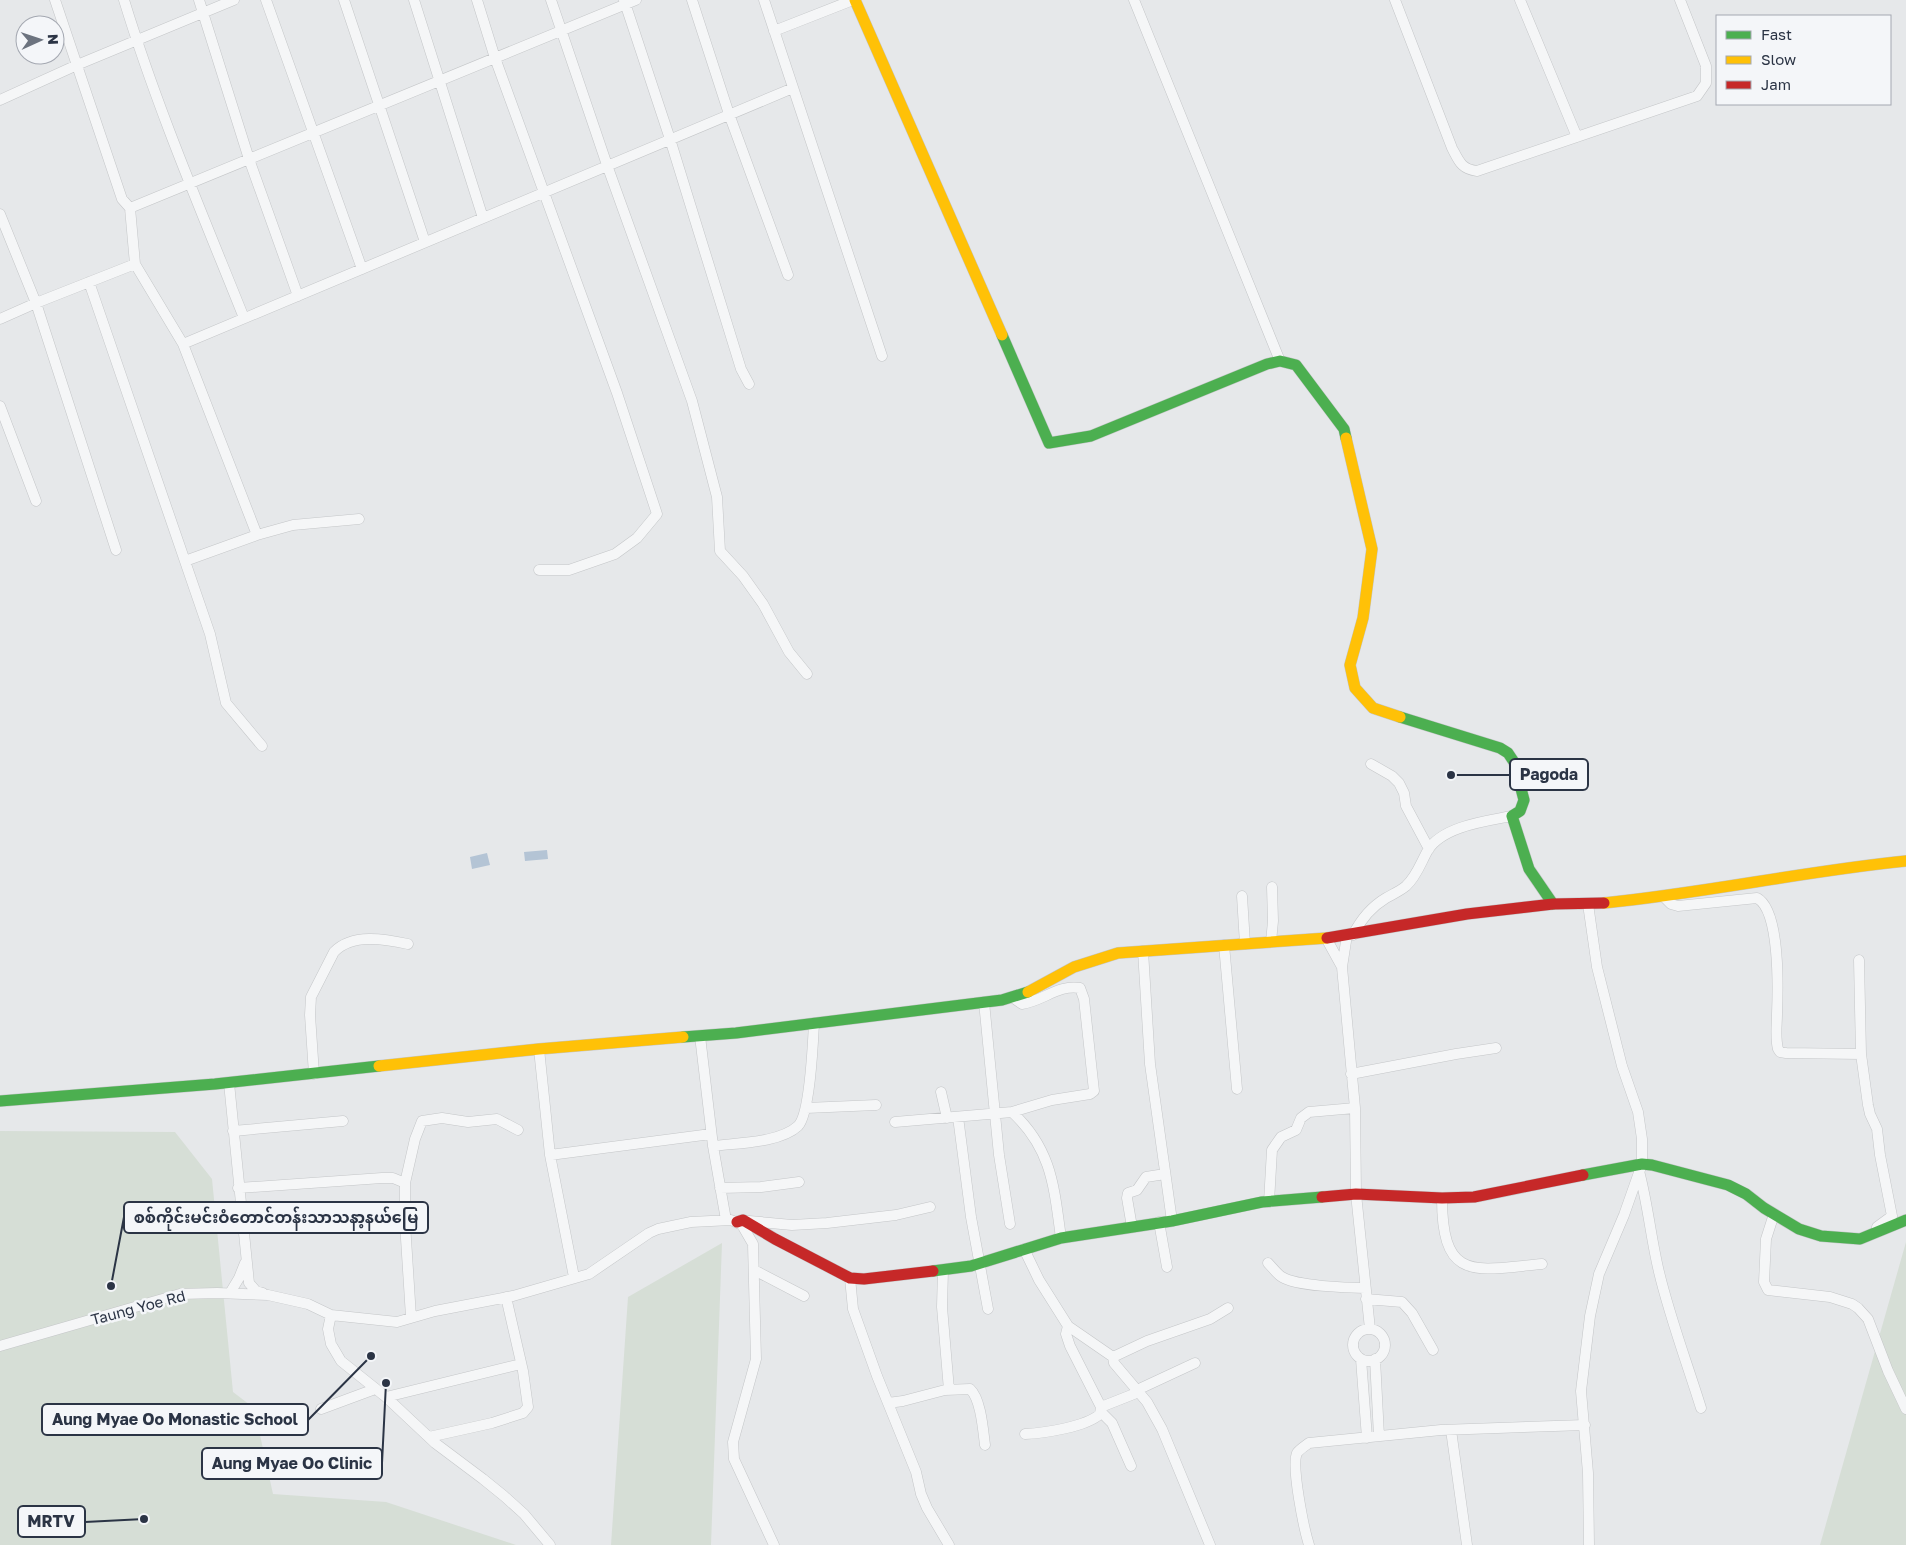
<svg xmlns="http://www.w3.org/2000/svg" width="1906" height="1545" font-family="'Golos Text','Noto Sans Myanmar',sans-serif">
	<style>
		.green { fill: #d6ded6 }
		.water { fill: #b4c4d5 }
		.lines { fill: none; stroke-linecap: round; stroke-linejoin: round }
		.street-casing { stroke: #c4c6c8; stroke-width: 11 }
		.fast-casing { stroke: #c4c6c8; stroke-width: 12 }
		.slow-casing { stroke: #c4c6c8; stroke-width: 12 }
		.jam-casing { stroke: #c4c6c8; stroke-width: 12 }
		.street { stroke: #f5f6f7; stroke-width: 10 }
		.fast { stroke: #4caf50; stroke-width: 11 }
		.slow { stroke: #ffc107; stroke-width: 11 }
		.jam { stroke: #c62828; stroke-width: 11 }
		.labels { text-anchor: middle; dominant-baseline: central; stroke-width: 5; stroke-linejoin: round; paint-order: stroke }
		.street-label { font-size: 15px; fill: #2b3445; stroke: #f4f6f9 }
		.leader { fill: none; stroke: #2b3445; stroke-width: 2 }
		.callout-dot { fill: #2b3445; stroke: #f4f6f9; stroke-width: 2 }
		.callout { fill: #f4f6f9; stroke: #2b3445; stroke-width: 2 }
		.callout-label { font-size: 16px; text-anchor: middle; font-weight: bold; fill: #2b3445 }
	</style>
	<rect width="100%" height="100%" fill="#e6e8ea"/>
	<path class="green" d="M0 1131 175 1132 212 1179 233 1392 254 1408 273 1494 386 1502 516 1545H0Z
		M1906 1242V1545H1820Z
		M722 1243 711 1545H611L628 1297Z"/>
	<path class="water" d="M547 850 548 859 525 861 524 852Z
		M487 853 490 865 472 869 470 857Z"/>
	<g class="lines">
		<defs>
			<path id="street" d="M55 0 122 199 130 208 135 264 183 344 257 535
				M124 0C157 108 202 213 244 318
				M199 0 249 159 298 296
				M266 0 362 269
				M344 0 425 242
				M414 0 483 218
				M477 0 495 58 617 393 657 514 637 538 615 554 569 570H539
				M551 0 607 165 692 401 717 497 720 551 743 576 763 604 789 652 807 674
				M624 0 670 139 741 369 749 384
				M692 0 729 114 788 275
				M764 0 882 356
				M1134 0 1280 361
				M1395 0 1452 148C1459 161 1461 169 1477 171L1697 96 1706 83V66L1680 0
				M1520 0 1577 137
				M774 31 853 0
				M0 100 77 65 234 0
				M130 208 636 0
				M0 214 36 303 116 550
				M89 282 210 634 226 703 262 746
				M0 319 36 303 135 264
				M183 344 793 88
				M0 406 36 501
				M185 561 257 535 293 525 359 519
				M1371 764 1392 776 1399 783 1404 793 1406 806 1429 849
				M1242 896 1245 944
				M1664 897 1671 904 1678 906 1757 898C1780 910 1778 989 1777 1014 1777 1024 1775 1038 1778 1049L1780 1052 1786 1053 1861 1054 1868 1105 1870 1114 1877 1129 1880 1155 1892 1216 1877 1227
				M1588 904 1597 967 1622 1066 1638 1112 1642 1139V1164L1624 1215 1599 1274 1590 1316 1581 1391 1588 1473 1589 1545
				M1347 935 1342 967 1355 1108 1356 1194 1370 1329
				M1353 935C1361 919 1371 907 1386 898 1393 894 1400 891 1406 886 1417 876 1421 862 1428 850 1443 826 1487 821 1512 816
				M1326 938 1342 967
				M1271 942 1273 921 1272 887
				M1224 945 1237 1089
				M1143 951 1150 1064 1172 1221
				M1859 960 1861 1054
				M984 1002 999 1155 1010 1224
				M700 1036 713 1146 726 1220
				M539 1049 550 1155 574 1277
				M314 1074 310 1015 311 997 334 952C352 933 385 939 408 944
				M1351 1074 1456 1054 1496 1048
				M229 1083 249 1283 256 1291 263 1293
				M941 1092 947 1118
				M806 1108 876 1105
				M1012 1112C1052 1149 1054 1187 1061 1238
				M958 1117 971 1217 988 1309
				M895 1122 1012 1112 1052 1100 1090 1094 1094 1091 1084 999 1080 988C1059 984 1043 1001 1022 1004L1012 997
				M233 1131 343 1121
				M713 1146C736 1143 780 1143 798 1126 810 1114 813 1042 814 1023
				M550 1155 711 1134
				M1639 1171C1648 1205 1651 1239 1659 1272 1670 1318 1687 1363 1701 1408
				M238 1188 382 1178H393L405 1183
				M720 1188 761 1187 799 1182
				M1442 1198C1442 1283 1475 1270 1542 1264
				M1269 1202 1272 1150 1281 1137 1296 1130 1301 1118 1309 1112 1355 1108
				M1774 1214 1766 1239 1764 1282 1768 1290 1830 1297 1852 1304 1858 1308 1868 1319 1888 1371 1906 1409
				M749 1221 792 1225 827 1223 896 1215 930 1207
				M1159 1222 1167 1267
				M1132 1227 1127 1198 1128 1193 1137 1190 1146 1177 1165 1174
				M1024 1249 1039 1280 1068 1326 1113 1357 1114 1363 1147 1402 1162 1429 1210 1545
				M1268 1263C1272 1267 1277 1274 1282 1277 1296 1286 1348 1288 1365 1288
				M754 1270 804 1296
				M943 1270 942 1307 949 1390
				M850 1278 853 1309 877 1376 916 1472 921 1494 927 1508 949 1545
				M230 1293 239 1278 245 1263
				M1366 1299 1402 1302 1412 1313 1433 1350
				M331 1315 328 1329 331 1344 341 1361 386 1397 435 1443 483 1479 504 1496 524 1514 550 1545
				M411 1317 405 1223V1183L415 1139 422 1121 442 1118 468 1122 497 1119 518 1130
				M1353 1345a16 16 0 1 1 32 0a16 16 0 1 1-32 0Z
				M0 1346 180 1294 217 1293 268 1295 308 1304 331 1315 397 1322 435 1311 513 1296 589 1274 649 1233 658 1229 691 1222 731 1220 742 1225 753 1244 756 1359 733 1442 734 1459 774 1545
				M1113 1357 1147 1341 1210 1319 1228 1308
				M1361 1359 1367 1438
				M1375 1359 1379 1436
				M1137 1390 1195 1363
				M386 1397 521 1364
				M888 1403 903 1401 945 1390 970 1389C981 1399 983 1430 985 1445
				M1101 1407 1139 1392
				M321 1409 375 1389
				M1101 1412 1112 1423 1131 1466
				M1451 1430 1467 1545
				M1025 1434C1044 1433 1086 1427 1100 1414L1101 1407 1070 1346 1066 1334 1068 1326
				M429 1437 492 1423 523 1413 528 1407 523 1371 506 1297
				M1309 1545C1304 1529 1291 1466 1297 1453 1300 1449 1305 1446 1309 1443L1441 1430 1585 1425"/>
			<path id="fast" d="M1002 335 1049 443 1091 436 1267 364 1280 361 1296 365 1344 429 1346 438
				M1400 717 1500 748 1508 753 1514 762 1524 800 1520 811 1512 816 1529 869 1553 904
				M683 1037 736 1033 1002 1000 1028 992
				M0 1101 215 1084 379 1066
				M1583 1175 1642 1164 1652 1165 1728 1185 1746 1194 1764 1208 1799 1229 1821 1236 1860 1239 1906 1220
				M933 1271 971 1266 1061 1238 1172 1221 1262 1202 1322 1197"/>
			<path id="slow" d="M855 0 1002 335
				M1346 438 1372 549 1363 618 1350 665 1355 688 1373 708 1400 717
				M1604 903C1705 893 1805 871 1906 861
				M1028 992 1074 967 1118 953 1327 938
				M379 1066 539 1049 683 1037"/>
			<path id="jam" d="M1327 938 1467 914 1553 904 1604 903
				M1322 1197 1356 1194 1442 1198 1474 1197 1583 1175
				M737 1222 743 1220 775 1239 850 1278 864 1279 933 1271"/>
		</defs>
		<use href="#street" class="street-casing"/>
		<use href="#fast" class="fast-casing"/>
		<use href="#slow" class="slow-casing"/>
		<use href="#jam" class="jam-casing"/>
		<use href="#street" class="street"/>
		<use href="#fast" class="fast"/>
		<use href="#slow" class="slow"/>
		<use href="#jam" class="jam"/>
	</g>
	<g class="labels">
		<g class="street-label">
			<text transform="translate(138 1307) rotate(-15)">Taung Yoe Rd</text>
		</g>
	</g>
	<path class="leader" d="M1451 775L1510 775M111 1286L124 1217M371 1356L308 1420M386 1383L382 1463M144 1519L85 1522"/>
	<g class="callout-dot">
		<circle cx="1451" cy="775" r="5"/>
		<circle cx="111" cy="1286" r="5"/>
		<circle cx="371" cy="1356" r="5"/>
		<circle cx="386" cy="1383" r="5"/>
		<circle cx="144" cy="1519" r="5"/>
	</g>
	<g class="callout">
		<rect x="1510" y="759" width="78" height="31" rx="5"/>
		<rect x="124" y="1202" width="304" height="31" rx="5"/>
		<rect x="42" y="1404" width="266" height="31" rx="5"/>
		<rect x="202" y="1448" width="180" height="31" rx="5"/>
		<rect x="18" y="1506" width="67" height="31" rx="5"/>
	</g>
	<g class="callout-label">
		<text x="1549" y="780">Pagoda</text>
		<text x="276" y="1223">စစ်ကိုင်းမင်းဝံတောင်တန်းသာသနာ့နယ်မြေ</text>
		<text x="175" y="1425">Aung Myae Oo Monastic School</text>
		<text x="292" y="1469">Aung Myae Oo Clinic</text>
		<text x="51" y="1527">MRTV</text>
	</g>
	<rect x="1716" y="15" width="175" height="90" fill="#f4f6f9" stroke="#a4a8b1"/>
	<rect x="1726" y="31" width="25" height="8" fill="#4caf50" stroke="#a4a8b1"/>
	<text x="1761" y="40" font-size="15" fill="#2b3445">Fast</text>
	<rect x="1726" y="56" width="25" height="8" fill="#ffc107" stroke="#a4a8b1"/>
	<text x="1761" y="65" font-size="15" fill="#2b3445">Slow</text>
	<rect x="1726" y="81" width="25" height="8" fill="#c62828" stroke="#a4a8b1"/>
	<text x="1761" y="90" font-size="15" fill="#2b3445">Jam</text>
	<g transform="translate(40 40) rotate(87)"><circle r="24" fill="#f4f6f9" stroke="#a4a8b1"/>
	<path d="M0-4L9 19L0 12L-9 19Z" fill="#6c737f"/>
	<text y="-8" font-size="14" font-weight="bold" text-anchor="middle" fill="#2b3445">N</text>
	</g>
</svg>
